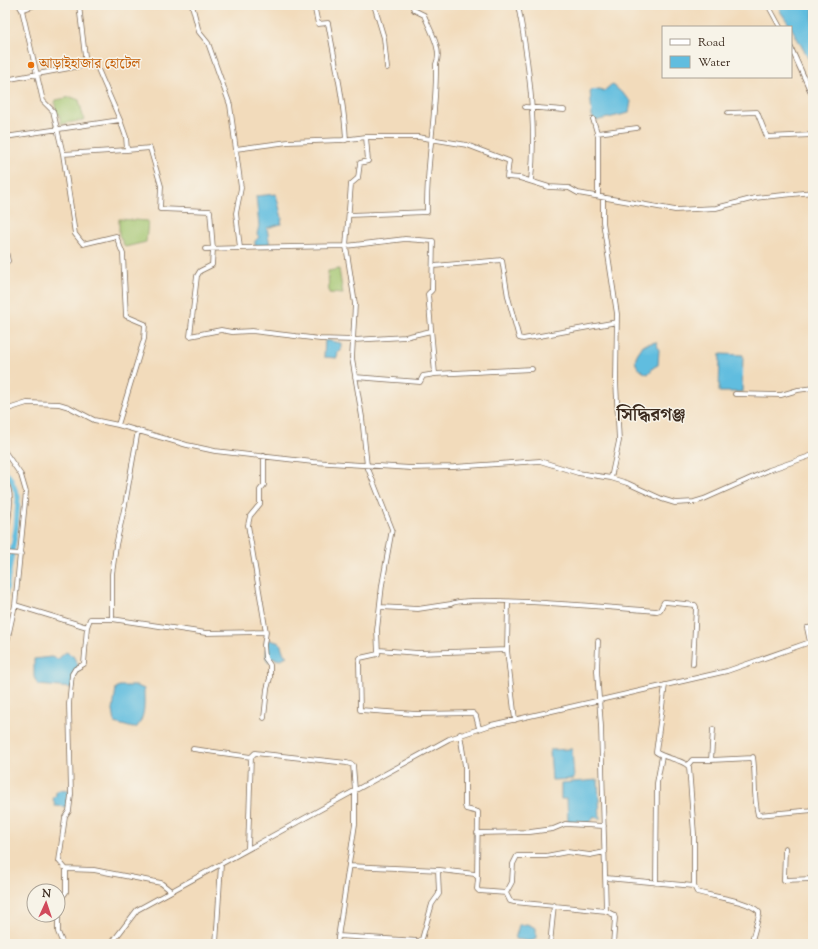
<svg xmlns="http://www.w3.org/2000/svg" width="818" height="949" font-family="'Sorts Mill Goudy','Noto Serif Bengali',serif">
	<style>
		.green { fill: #a1c46d; stroke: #6e7746 }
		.water { fill: #61bddf; stroke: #4e747e }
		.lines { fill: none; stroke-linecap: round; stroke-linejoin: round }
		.canal { stroke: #61bddf; stroke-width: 5 }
		.street-casing { stroke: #7b6855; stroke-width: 5.5 }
		.street { stroke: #fff; stroke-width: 4 }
		.food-dot { fill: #e8710a; stroke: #f7f3e8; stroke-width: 1.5 }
		.labels { text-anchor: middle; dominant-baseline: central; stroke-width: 3; stroke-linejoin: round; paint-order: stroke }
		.food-label { font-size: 14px; fill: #c56008; stroke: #f7f3e8; text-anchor: start }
		.district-label { font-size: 18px; font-weight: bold; fill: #3b2a1e; stroke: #f7f3e8 }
	</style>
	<rect width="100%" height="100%" fill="#f7f3e8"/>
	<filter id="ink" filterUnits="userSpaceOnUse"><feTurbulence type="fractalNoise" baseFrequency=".025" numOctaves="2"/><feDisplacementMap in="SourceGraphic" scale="8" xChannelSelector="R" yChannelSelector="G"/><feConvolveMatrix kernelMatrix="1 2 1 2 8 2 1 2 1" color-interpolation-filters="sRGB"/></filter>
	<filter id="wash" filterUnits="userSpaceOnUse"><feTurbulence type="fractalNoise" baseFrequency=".012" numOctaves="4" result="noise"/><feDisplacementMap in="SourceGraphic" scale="16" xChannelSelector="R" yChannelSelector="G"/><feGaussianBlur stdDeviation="0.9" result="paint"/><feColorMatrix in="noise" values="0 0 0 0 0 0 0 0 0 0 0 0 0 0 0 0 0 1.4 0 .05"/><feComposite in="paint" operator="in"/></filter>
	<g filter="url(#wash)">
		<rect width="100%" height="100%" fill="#f2dbbb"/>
		<path class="green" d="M71 97 79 100 84 120 61 124 59 114H56L55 103 56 100Z
			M119 219 148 221 146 242 125 247 119 235Z
			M339 269 343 294 329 293 328 271Z"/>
		<path class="water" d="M779 5H813V67L791 27 780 11Z
			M612 84 631 101 629 113 595 121 592 116 590 90 600 89 604 91Z
			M276 194 282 218 281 224 267 228 270 246 255 247V241L259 237 257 234 259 226 256 196Z
			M325 340 341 343V351L338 352 337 358 324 357Z
			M656 342 659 350 658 365 654 367 648 374C641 372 633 365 636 357 637 353 641 349 643 345Z
			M720 354 743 355 742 392H719Z
			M267 639 280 643 284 654 287 656 279 660 273 658 269 662 266 658Z
			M66 652 73 656 80 668 73 678 72 688 38 685 34 677V659L51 657 58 659Z
			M119 686H137L144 689C144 703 146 715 137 727L133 728 115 723 113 710 116 688Z
			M572 749 574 779 552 780 550 750Z
			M598 780 600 819 594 816 590 823 568 822 567 799H561V783Z
			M60 790 69 791V807L55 806 53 799 56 795V792Z
			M527 924 536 928V939L531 941 515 939 519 925Z"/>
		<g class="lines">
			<path class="canal" d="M5 471 11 479 18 497 16 528 5 596"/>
		</g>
	</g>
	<g filter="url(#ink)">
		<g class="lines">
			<defs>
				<path id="street" d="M19 5 22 10 35 5
					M192 5 199 32 208 43 230 105 241 188 236 213 240 248 346 246 405 239 433 241 432 290 428 294 435 374 423 376 420 382 355 377
					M314 5 318 24 328 23C335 62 344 101 346 140
					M374 5 384 38 387 68
					M518 5C529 62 537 123 531 181
					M768 5 780 27
					M22 10 43 101 53 111 63 154 75 234 83 244 116 236 123 254 126 316 145 324 144 339 118 425
					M791 48 813 97
					M86 65H94L97 67 120 120
					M5 80 86 65 79 5
					M525 107 564 110
					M728 113 757 112 767 137 813 135
					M593 119 598 136V196
					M597 133 637 128
					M5 137 120 120 126 137 127 150 150 148 161 186 160 209 210 211 213 249 212 265 200 271 197 276 190 336 221 330 232 332 252 331 320 339 354 340 405 337 431 331
					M366 137 368 161 360 163 358 178 351 184 346 246 355 304 352 358 362 417 367 466 392 529 382 585 377 630 378 654 360 658 359 662 360 710 416 714 473 713 476 716 479 728
					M236 149 288 142 342 140 366 137H418L467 145 509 161 507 177 520 178 549 187 569 188 578 193 675 210 716 208 755 198 813 192
					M63 154 127 150
					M603 197V222L617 314 616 381 619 441 611 478
					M349 215 427 212C426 162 437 114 436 64 443 50 429 28 424 15L414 10 412 5
					M5 246 8 261H5
					M205 249 240 248
					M434 266 502 260 508 297 519 338 523 339 617 322
					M435 374 532 369
					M735 394 781 395 798 390 813 388
					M5 410 27 403 59 404 69 407 94 420 118 425 187 445 215 451 313 462 411 468 454 467 540 461 578 473 611 478 627 483 662 499 675 503 694 502 704 499 769 470 813 455
					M5 452 21 475 26 492 15 605 5 651
					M5 481C15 493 7 526 5 541
					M5 553 21 554
					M15 605 87 627
					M380 607 418 609 451 604C464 594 628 609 657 611L660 610 664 602H666L695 605 696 607 693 664
					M112 619 206 633 266 632 248 525 250 516 260 504V490L264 485V456
					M598 641 597 671 601 726 606 911
					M379 650 418 653 507 650 508 602
					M507 650 515 720
					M665 685 656 752C665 759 683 759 689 767L694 834V886
					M264 718 267 689 270 678V665L265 658 264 645 266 632
					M460 734 465 766V806L466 809 478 812 477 876
					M193 749 251 757 248 848
					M251 757 255 753 347 763 353 765 355 790V824L337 944
					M753 757C756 777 753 796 758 815L813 810
					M711 760 753 758
					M688 765 692 760H711L713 729
					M477 833 530 832 553 829 565 824 604 826
					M785 848 784 880 813 879
					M349 866 440 870 475 874 478 878 477 889 479 891 506 893 510 901 514 902 606 911 614 915 615 918 613 944
					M66 869 59 861 65 817 69 811 71 795 69 704 72 674 75 669 84 664 87 627 90 619H112V574L116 545 125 505 138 430
					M606 878 694 886 697 892C713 897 748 900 759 912V915L751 944
					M656 883 657 783 662 756
					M506 893 512 882 513 864 517 856H546L567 852 590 855 605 852
					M58 897 63 896 66 892V869L94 870 161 883 171 891
					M58 915V932L63 944
					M338 936 419 941 422 939 432 904 439 894 438 870
					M111 944 137 910 449 739 491 725 727 671 810 642 807 628 813 627
					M216 944 221 864
					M550 944 554 905"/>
			</defs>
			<use href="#street" class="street-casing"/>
			<use href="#street" class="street"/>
		</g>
	</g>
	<circle class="food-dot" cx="31" cy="65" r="4"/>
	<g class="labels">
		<g class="food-label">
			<text x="39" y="65">আড়াইহাজার হোটেল</text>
		</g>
		<g class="district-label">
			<text x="651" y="416">সিদ্ধিরগঞ্জ</text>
		</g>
	</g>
	<rect width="818" height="949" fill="none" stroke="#f7f3e8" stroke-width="20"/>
	<rect x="662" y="26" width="130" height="52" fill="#f7f3e8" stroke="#aca397"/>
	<rect x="670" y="39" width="20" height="6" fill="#ffffff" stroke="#aca397"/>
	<text x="698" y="46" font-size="12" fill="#3b2a1e">Road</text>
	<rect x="670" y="56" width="20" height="12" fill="#61bddf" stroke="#aca397"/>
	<text x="698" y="66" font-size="12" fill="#3b2a1e">Water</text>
	<g transform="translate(46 903) rotate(3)"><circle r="19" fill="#f7f3e8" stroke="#aca397"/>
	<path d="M0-3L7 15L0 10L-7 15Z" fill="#d1495b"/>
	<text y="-6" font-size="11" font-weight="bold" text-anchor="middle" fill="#3b2a1e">N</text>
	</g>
</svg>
